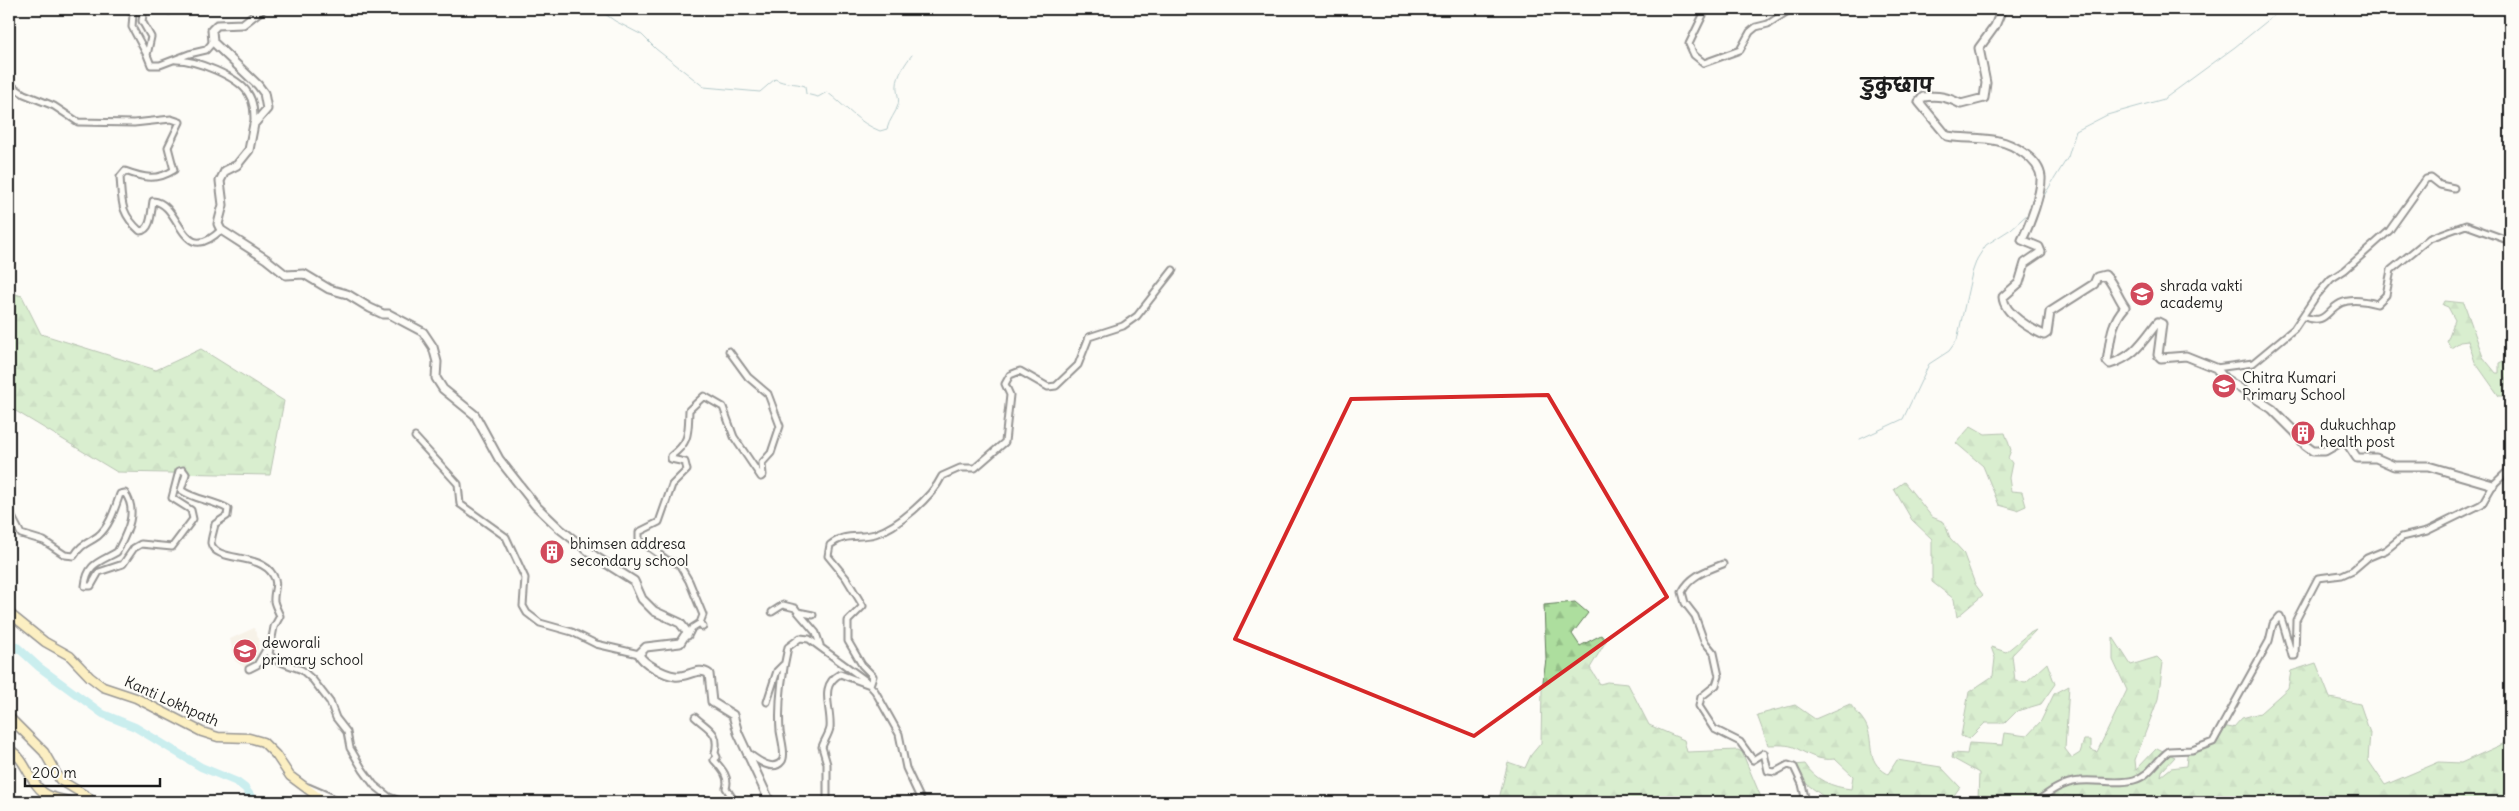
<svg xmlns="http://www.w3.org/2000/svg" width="2519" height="811" font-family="Delius,'Playpen Sans Deva',sans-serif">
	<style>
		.built { fill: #f0e7d5 }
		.forest { fill: url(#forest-firs); stroke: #647d5d }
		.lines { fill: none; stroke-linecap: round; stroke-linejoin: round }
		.stream { stroke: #5f9093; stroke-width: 1 }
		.river { stroke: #8cdde3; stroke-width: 8 }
		.street-casing { stroke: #1c1c1c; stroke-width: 9 }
		.secondary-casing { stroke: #1c1c1c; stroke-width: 11 }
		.primary-casing { stroke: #1c1c1c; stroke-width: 11 }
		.street { stroke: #fdfcf7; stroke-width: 5 }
		.secondary { stroke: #fdfcf7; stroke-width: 7 }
		.primary { stroke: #fbe080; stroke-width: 8 }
		.marked { fill: none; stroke: #d62828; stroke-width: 4; stroke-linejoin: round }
		.labels { text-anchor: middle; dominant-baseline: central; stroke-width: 4; stroke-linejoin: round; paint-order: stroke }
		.poi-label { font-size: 15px; fill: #1c1c1c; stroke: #fdfcf7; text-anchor: start }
		.street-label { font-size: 15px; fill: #1c1c1c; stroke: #fdfcf7 }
		.district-label { font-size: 20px; font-weight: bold; fill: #1c1c1c; stroke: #fdfcf7 }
	</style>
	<defs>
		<pattern id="forest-firs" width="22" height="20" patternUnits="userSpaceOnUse" patternTransform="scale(1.25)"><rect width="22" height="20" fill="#adde9e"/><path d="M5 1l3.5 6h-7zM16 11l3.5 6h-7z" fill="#94be88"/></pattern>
	</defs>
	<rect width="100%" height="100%" fill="#fdfcf7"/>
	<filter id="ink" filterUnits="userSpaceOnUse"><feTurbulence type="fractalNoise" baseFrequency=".02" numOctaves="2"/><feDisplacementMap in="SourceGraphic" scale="10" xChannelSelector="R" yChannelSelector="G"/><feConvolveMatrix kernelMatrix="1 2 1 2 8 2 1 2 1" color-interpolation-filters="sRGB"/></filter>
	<g filter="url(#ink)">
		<path class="built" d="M254 628 259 640 257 663 245 668 235 661 230 639Z"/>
		<path class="forest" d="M9 292 22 296 41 334 156 370 201 349 284 401 270 475 117 472 9 407Z
			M2445 301 2464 303 2483 357 2496 373H2499V363L2510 358V376L2506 377 2504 396H2499L2475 362 2468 341 2460 342 2451 348 2447 341 2455 320 2448 307 2443 305Z
			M1971 426 1985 434 2005 433 2011 450 2008 458 2012 463 2009 478 2011 491 2022 492 2026 506 2017 510 1999 505 1983 466 1956 443Z
			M1904 482 1932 517 1944 522 1950 538 1963 552 1975 584 1983 595 1957 617 1954 599 1932 582V539L1912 520 1894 489Z
			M1575 602 1588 613 1572 634 1580 646 1601 635 1606 641 1590 668 1600 684 1607 682 1628 684 1649 725 1684 740 1687 752 1738 750 1742 752 1763 802H1523L1499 799 1508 762 1525 768 1531 755 1541 743 1542 689 1546 659 1544 605Z
			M2036 630 2012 655 2015 681 2026 682 2047 663 2055 684 2041 704 2017 711 2005 723H1985L1969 739 1961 736 1969 692 1993 676 1995 658 1991 647 2006 652 2028 634Z
			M2113 637 2131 665 2157 657 2163 663 2158 699 2135 760 2136 770 2157 748 2175 757 2162 771 2161 776 2171 768 2186 766 2188 748 2202 749 2215 743 2222 726 2233 728 2242 718 2260 713 2288 688 2291 671 2316 663 2330 698 2360 704 2370 733 2368 760 2385 785 2439 762 2461 763 2503 744 2510 727V802H2100L2064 795 2057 802H1982L1978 799 1979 773 1952 758 1953 753 1967 754 1969 743 2003 745 2005 733 2027 736 2041 721 2054 694 2069 686 2065 749 2072 758 2080 753 2084 740H2091V750L2097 752 2127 690 2113 660Z
			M1850 704C1854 710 1861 716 1865 723 1876 742 1863 760 1888 774L1897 760 1941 767 1960 787 1949 802H1831L1804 782 1794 765 1805 764C1815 780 1832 787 1851 789L1853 776 1835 759C1819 761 1809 755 1796 748 1789 744 1776 745 1768 745L1757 715 1795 705 1815 719Z"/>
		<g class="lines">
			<path class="stream" d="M598 9 615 21 642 35 656 49 704 87 760 92 775 79C786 85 794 82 805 86L806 94 818 97 827 92C845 106 859 123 880 131L887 129C889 120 896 113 898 105 900 98 896 92 897 85 897 76 906 62 912 55
				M2040 202 2068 157 2076 131 2107 115 2164 99 2235 47 2282 9
				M1860 439 1903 419 1929 364 1949 351 1957 340 1972 273 1977 259 1986 245 2011 229 2030 212"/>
			<path class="river" d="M9 644 16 646 39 667 103 714 135 727 201 767 237 782 245 788 255 802"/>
			<defs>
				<path id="street" d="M127 9 133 14 132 27 147 55
					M144 9 142 21 151 37 147 55 151 65H160L189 54 206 50 213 42
					M165 9 169 11 174 9
					M1706 9 1689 44 1694 55 1704 63 1740 50 1750 32 1756 27 1768 24 1791 9
					M176 60C196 60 237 76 248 93 254 102 254 112 254 123
					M9 84 24 94 54 106 78 122 134 123 171 119 180 122 168 147 174 170C157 181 144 178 125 171L120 177C122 202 120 213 140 231 152 230 151 211 153 201 182 203 180 269 221 230
					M2304 317C2327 325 2325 311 2341 303 2352 298 2366 301 2377 304L2386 295 2391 270 2430 238 2466 225 2510 241
					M2216 368 2253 363 2294 329 2316 296 2331 279 2345 270 2389 231 2426 179 2431 178 2440 185 2454 188
					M415 437 458 484 460 504 506 537 525 578 523 606 527 613 540 623 572 632 596 644 639 654
					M9 511 21 534 44 541 65 555 74 556C82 543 87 544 98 536 110 526 115 508 120 494L125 493C139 512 126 534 117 552 100 562 87 563 85 586H91L99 572 123 564 134 548 141 544 172 547 193 519 191 510 172 498 179 471 183 470 186 474 181 490C195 500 212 500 228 509L227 516 215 524C214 530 211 538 211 543 215 563 260 552 273 575 279 584 273 592 274 601 275 606 278 611 280 616L274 627 269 654 275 660 302 670 313 680 330 702 336 718 347 732 350 748 363 770 374 785 389 797 403 802
					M1723 564C1706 571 1691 575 1682 592L1685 603 1695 616 1704 641 1714 653 1719 676 1716 685 1701 697 1699 706 1714 729 1740 742 1753 760 1764 753 1768 771 1775 772 1788 765 1794 767 1802 784 1806 802
					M772 612 783 605 795 608 798 612
					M813 615 798 612 816 633 820 645
					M700 623 703 615 689 581 679 564 667 560 639 540V532L659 522 672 485 687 470 685 462 671 459V456C690 442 688 433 689 410L704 396 723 407 734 437 761 477 763 475 762 463 771 453 780 426 768 394 748 377 729 351
					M688 636 692 628 700 623 703 627
					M249 669 257 665 271 641
					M767 702 777 671 783 665
					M695 717C709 730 720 732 715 753L717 757 714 760C721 768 730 777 726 788L735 802
					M748 753C756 759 773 773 782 761 786 755 781 738 780 731 778 703 782 674 788 647L800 638 809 639 865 680 875 691 899 734 906 768 922 802
					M308 787 329 796 335 802
					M827 802V764L822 747C824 741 829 734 830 728 832 708 818 686 840 674L870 685 873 676 862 665 848 641V621L863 606 846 578 828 556 830 545C847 532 857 539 875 534 898 527 932 497 942 476L960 468H975L1005 442 1010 395 1005 384 1010 375 1020 371 1048 387 1056 386 1078 365 1089 337 1123 326 1137 316 1173 270
					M2036 802C2049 792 2063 782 2080 781 2098 779 2116 785 2134 780 2150 776 2156 760 2169 751L2192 750 2213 742 2269 641 2273 624 2280 616C2282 619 2290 648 2292 656H2295L2296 620 2318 578 2342 575 2353 570 2367 558 2386 550 2402 537 2427 531 2482 504 2493 485 2510 469"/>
				<path id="secondary" d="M262 9 243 24 217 25 212 30 213 42 258 85 264 93 267 109 254 124 249 150 237 165 225 171 220 181 223 205 218 224 221 230 266 259 286 275 304 274 329 289 347 294 370 308 383 314H389L423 332 433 347 437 362 436 378 443 389 475 415 499 459 536 506 560 529 596 557 634 581 642 599 654 611 680 623 687 632 680 643 646 647 639 654C642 663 665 675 675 676 686 678 699 666 709 674L712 702 733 715 738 733 770 802
					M2002 9 1995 26 1979 48 1986 83 1984 98 1961 104C1947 97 1939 95 1923 97L1919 102 1947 136C1964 139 1981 137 1998 141 2013 144 2039 159 2041 177 2042 193 2029 226 2022 240L2039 247 2041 252 2025 263 2019 283 2003 297C2004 314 2031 329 2044 335L2047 333 2050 312 2094 284 2097 277 2105 275C2114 284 2117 296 2125 307 2110 324 2111 339 2107 361L2110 364C2135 356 2142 342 2158 322L2162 324 2158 355 2161 358 2186 356 2216 368 2224 378 2272 409 2295 432 2305 445 2313 451H2325L2341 442 2347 443 2357 458H2376L2394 466H2428L2493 485"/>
				<path id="primary" d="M9 613 45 642 70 656 90 677 103 687 136 698 202 732 218 737 249 738 263 742 276 755 290 776 325 802
					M9 717 44 752 60 780 88 797 92 802
					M9 749C27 760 28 780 43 792 52 799 63 799 73 802"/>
			</defs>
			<use href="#street" class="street-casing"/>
			<use href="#secondary" class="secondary-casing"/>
			<use href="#primary" class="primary-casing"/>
			<use href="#street" class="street"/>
			<use href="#secondary" class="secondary"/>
			<use href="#primary" class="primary"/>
		</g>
	</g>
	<path d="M0 0H2519V811H0ZM1548 395 1667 597 1474 736 1235 639 1351 399Z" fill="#fdfcf7" fill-opacity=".55" fill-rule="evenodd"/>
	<path class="marked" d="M1548 395 1667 597 1474 736 1235 639 1351 399Z"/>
	<defs>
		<symbol id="school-disc" viewBox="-11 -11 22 22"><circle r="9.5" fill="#d1495b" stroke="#fdfcf7"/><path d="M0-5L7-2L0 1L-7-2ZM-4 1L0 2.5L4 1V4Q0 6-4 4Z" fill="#fff"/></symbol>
		<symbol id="building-disc" viewBox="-11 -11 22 22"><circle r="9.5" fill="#d1495b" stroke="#fdfcf7"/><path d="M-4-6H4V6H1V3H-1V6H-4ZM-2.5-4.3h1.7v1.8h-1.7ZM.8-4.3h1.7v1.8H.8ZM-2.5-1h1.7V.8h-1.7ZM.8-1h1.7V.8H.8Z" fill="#fff"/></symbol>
	</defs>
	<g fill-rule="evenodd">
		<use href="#school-disc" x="2128" y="280" width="28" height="28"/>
		<use href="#school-disc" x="2210" y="372" width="28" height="28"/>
		<use href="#building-disc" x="2289" y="419" width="28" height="28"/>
		<use href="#building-disc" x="538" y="538" width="28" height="28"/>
		<use href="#school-disc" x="231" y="637" width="28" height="28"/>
	</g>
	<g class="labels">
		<g class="poi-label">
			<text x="2160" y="285">shrada vakti<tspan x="2160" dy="17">academy</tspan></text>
			<text x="2242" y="377">Chitra Kumari<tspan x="2242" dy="17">Primary School</tspan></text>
			<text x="2320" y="424">dukuchhap<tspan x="2320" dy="17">health post</tspan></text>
			<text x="570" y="543">bhimsen addresa<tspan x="570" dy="17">secondary school</tspan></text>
			<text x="262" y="642">deworali<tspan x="262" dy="17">primary school</tspan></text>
		</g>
		<g class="street-label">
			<text transform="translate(172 701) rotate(24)">Kanti Lokhpath</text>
		</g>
		<g class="district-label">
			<text x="1897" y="84">डुकुछाप</text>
		</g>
	</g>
	<rect width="2519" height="811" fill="none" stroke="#fdfcf7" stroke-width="30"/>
	<rect x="15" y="15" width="2489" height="781" fill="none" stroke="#1c1c1c" stroke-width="2" filter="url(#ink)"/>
	<path d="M25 778v8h135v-8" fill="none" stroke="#1c1c1c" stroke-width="2.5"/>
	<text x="32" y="778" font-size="15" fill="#1c1c1c" stroke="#fdfcf7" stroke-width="4" paint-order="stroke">200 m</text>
</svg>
